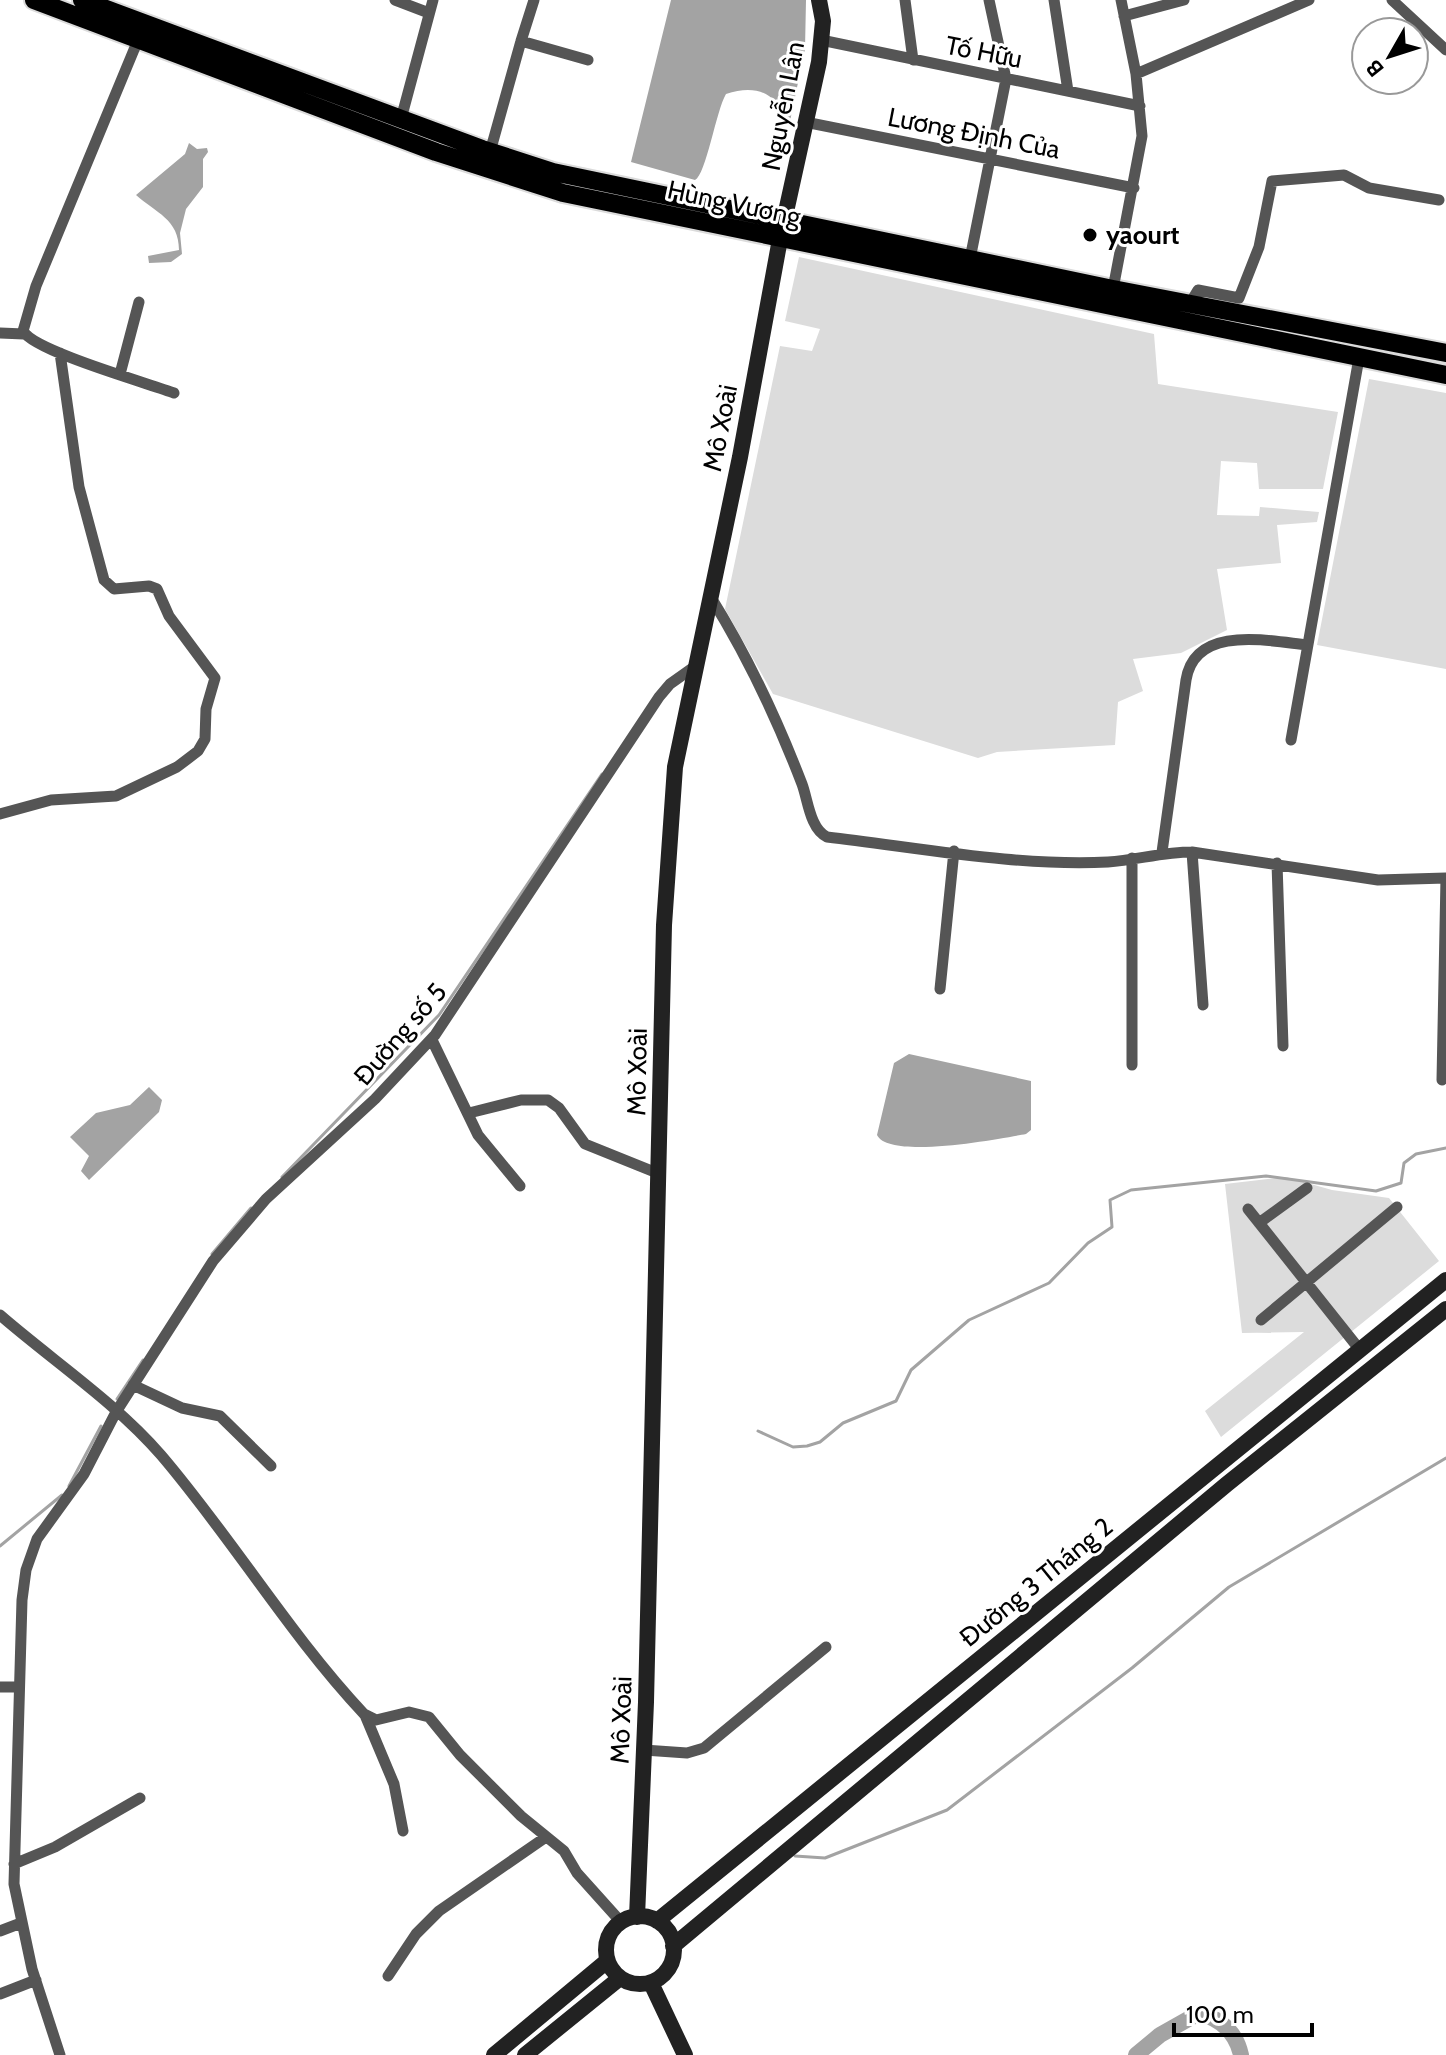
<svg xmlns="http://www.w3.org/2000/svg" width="1446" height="2055" font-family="Cabin,sans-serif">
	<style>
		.green { fill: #dcdcdc }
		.water { fill: #a3a3a3 }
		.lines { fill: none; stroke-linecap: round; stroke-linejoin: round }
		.stream { stroke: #a3a3a3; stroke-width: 3 }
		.river { stroke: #a3a3a3; stroke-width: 16 }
		.primary-casing { stroke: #dbdbdb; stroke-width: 22 }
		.street { stroke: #555; stroke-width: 11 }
		.secondary { stroke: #222; stroke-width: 16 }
		.primary { stroke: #000; stroke-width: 18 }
		.poi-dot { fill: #000; stroke: #fff; stroke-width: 3 }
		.labels { text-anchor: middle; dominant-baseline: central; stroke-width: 6; stroke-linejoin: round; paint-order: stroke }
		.street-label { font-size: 26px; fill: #000; stroke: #fff }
		.poi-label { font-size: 26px; font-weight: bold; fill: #000; stroke: #fff; text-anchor: start }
	</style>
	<rect width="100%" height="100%" fill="#fff"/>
	<path class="green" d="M799 257 1154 334 1158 384 1338 412 1323 489H1259L1257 463 1221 461 1217 515 1259 516 1260 507 1319 512 1317 522 1277 525 1281 563 1217 569 1227 630 1181 653 1133 659 1143 691 1118 702 1115 745 997 752 978 758 773 694 725 609 780 346 812 351 820 329 785 321Z
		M1369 379 1446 393V669L1317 645Z
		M1286 1177 1332 1190 1389 1198 1439 1261 1221 1437 1205 1411 1304 1332 1242 1333 1225 1184Z"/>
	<path class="water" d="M671 0H806L805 49 790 121 785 120C776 92 755 84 726 94 716 111 706 175 695 180L631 162Z
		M189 143 197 149 207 148 208 152 203 159V187L186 209 180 233 182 254 171 262 149 263 148 256 179 250C179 219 156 213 136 195L185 154Z
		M909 1054 1031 1081V1130L1026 1134C999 1139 889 1160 877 1135L894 1063Z
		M149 1087 162 1100 159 1112 89 1180 81 1171 89 1156 70 1137 96 1113 130 1105Z"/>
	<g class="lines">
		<path class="stream" d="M282 1177 439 1015 602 774
			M212 1254 251 1208
			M117 1399 143 1360
			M758 1431 793 1447 807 1446 820 1442 843 1423 896 1401 911 1370 969 1320 1049 1283 1088 1243 1112 1227 1110 1200 1131 1190 1266 1176 1376 1191 1401 1183 1404 1163 1416 1154 1446 1148
			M69 1486 101 1426
			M0 1546 62 1495
			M795 1856 825 1858 947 1810 1132 1668 1229 1587 1446 1458"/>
		<path class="river" d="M1136 2055 1160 2035 1199 2013C1221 2019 1236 2032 1241 2055"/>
		<defs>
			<path id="primary" d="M34 0 436 152 563 193 1446 375
				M82 0 482 149 553 172 1113 289 1446 353"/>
		</defs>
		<use href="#primary" class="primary-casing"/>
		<path class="street" d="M395 0 429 13
			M534 0 521 41 588 60
			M905 0 913 60
			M1054 0 1068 91
			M1392 0 1446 50
			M1124 16 1184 0
			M138 40 36 286 23 331C34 351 147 383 174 393
			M821 40 1140 106
			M1136 74 1309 0
			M401 119 433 0
			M805 122 1134 188
			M490 152 521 41
			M970 259 1006 79 989 0
			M1113 289 1142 136 1136 74 1121 0
			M1189 305 1198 290 1239 298 1259 247 1272 181 1344 175 1369 188 1439 200
			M0 333 24 334
			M120 374 139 302
			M710 596C747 655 777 719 802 784 808 800 810 829 827 837 915 847 1020 867 1108 862 1137 860 1163 852 1192 852L1378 880 1446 878 1442 1080
			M1291 740 1359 358
			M0 814 51 800 116 796 177 767 198 751 205 739 206 709 215 678 169 616 157 589 149 586 114 589 104 580 79 487 60 353
			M1162 852 1186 680C1195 624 1269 641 1307 645
			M1192 852 1203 1005
			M1132 858V1065
			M1277 863 1283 1046
			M940 989 954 851
			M432 1040 478 1135 520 1186
			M469 1113 521 1100H548L559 1108 585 1144 657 1173
			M1248 1209 1360 1350
			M1259 1223 1307 1188
			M0 1315C53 1361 115 1402 161 1455 232 1538 289 1634 364 1714L376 1720 409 1712 429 1717 460 1755 521 1816 564 1851 577 1873 621 1922
			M1261 1320 1397 1207
			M133 1385 182 1408 220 1416 271 1466
			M0 1687H19
			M365 1715 394 1784 403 1831
			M644 1750 687 1753 704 1748 826 1647
			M14 1864 55 1847 140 1798
			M0 1931 21 1923
			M388 1976 416 1934 439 1911 546 1837
			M0 1994 36 1980
			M60 2055 32 1969 14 1884 22 1600 26 1570 37 1539 84 1474 116 1412 213 1261 266 1199 375 1099 435 1035 659 697 670 684 694 667"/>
		<path class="secondary" d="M606 1950a34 34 0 1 1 68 0a34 34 0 1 1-68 0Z
			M637 1917 646 1702 664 925 675 767 740 457 780 239 819 62 823 21 819 0
			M657 1921 1446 1280
			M673 1946 1227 1484 1446 1309
			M651 1983 685 2055
			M494 2055 607 1961
			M525 2055 620 1978"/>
		<use href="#primary" class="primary"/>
	</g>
	<circle class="poi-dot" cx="1090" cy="235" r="8"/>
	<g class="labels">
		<g class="street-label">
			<text transform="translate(984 52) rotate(11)">Tố Hữu</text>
			<text transform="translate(783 106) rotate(-79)">Nguyễn Lân</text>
			<text transform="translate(974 133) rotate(11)">Lương Định Của</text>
			<text transform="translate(734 203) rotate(12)">Hùng Vương</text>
			<text transform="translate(720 428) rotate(-79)">Mô Xoài</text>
			<text transform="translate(400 1034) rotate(-49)">Đường số 5</text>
			<text transform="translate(637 1072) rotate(-89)">Mô Xoài</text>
			<text transform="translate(1036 1582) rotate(-39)">Đường 3 Tháng 2</text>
			<text transform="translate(621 1720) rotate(-88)">Mô Xoài</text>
		</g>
		<g class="poi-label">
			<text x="1106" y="235">yaourt</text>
		</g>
	</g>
	<g transform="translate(1390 56) rotate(231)"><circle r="38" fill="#ffffff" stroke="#999999" stroke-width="2"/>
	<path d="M0-6L14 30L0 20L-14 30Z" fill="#000000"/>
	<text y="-12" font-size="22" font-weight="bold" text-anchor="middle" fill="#000000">B</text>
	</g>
	<path d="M1174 2023v12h138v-12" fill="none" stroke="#000000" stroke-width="4"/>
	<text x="1186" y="2023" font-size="24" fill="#000000" stroke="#ffffff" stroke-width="6" paint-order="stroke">100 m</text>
</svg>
